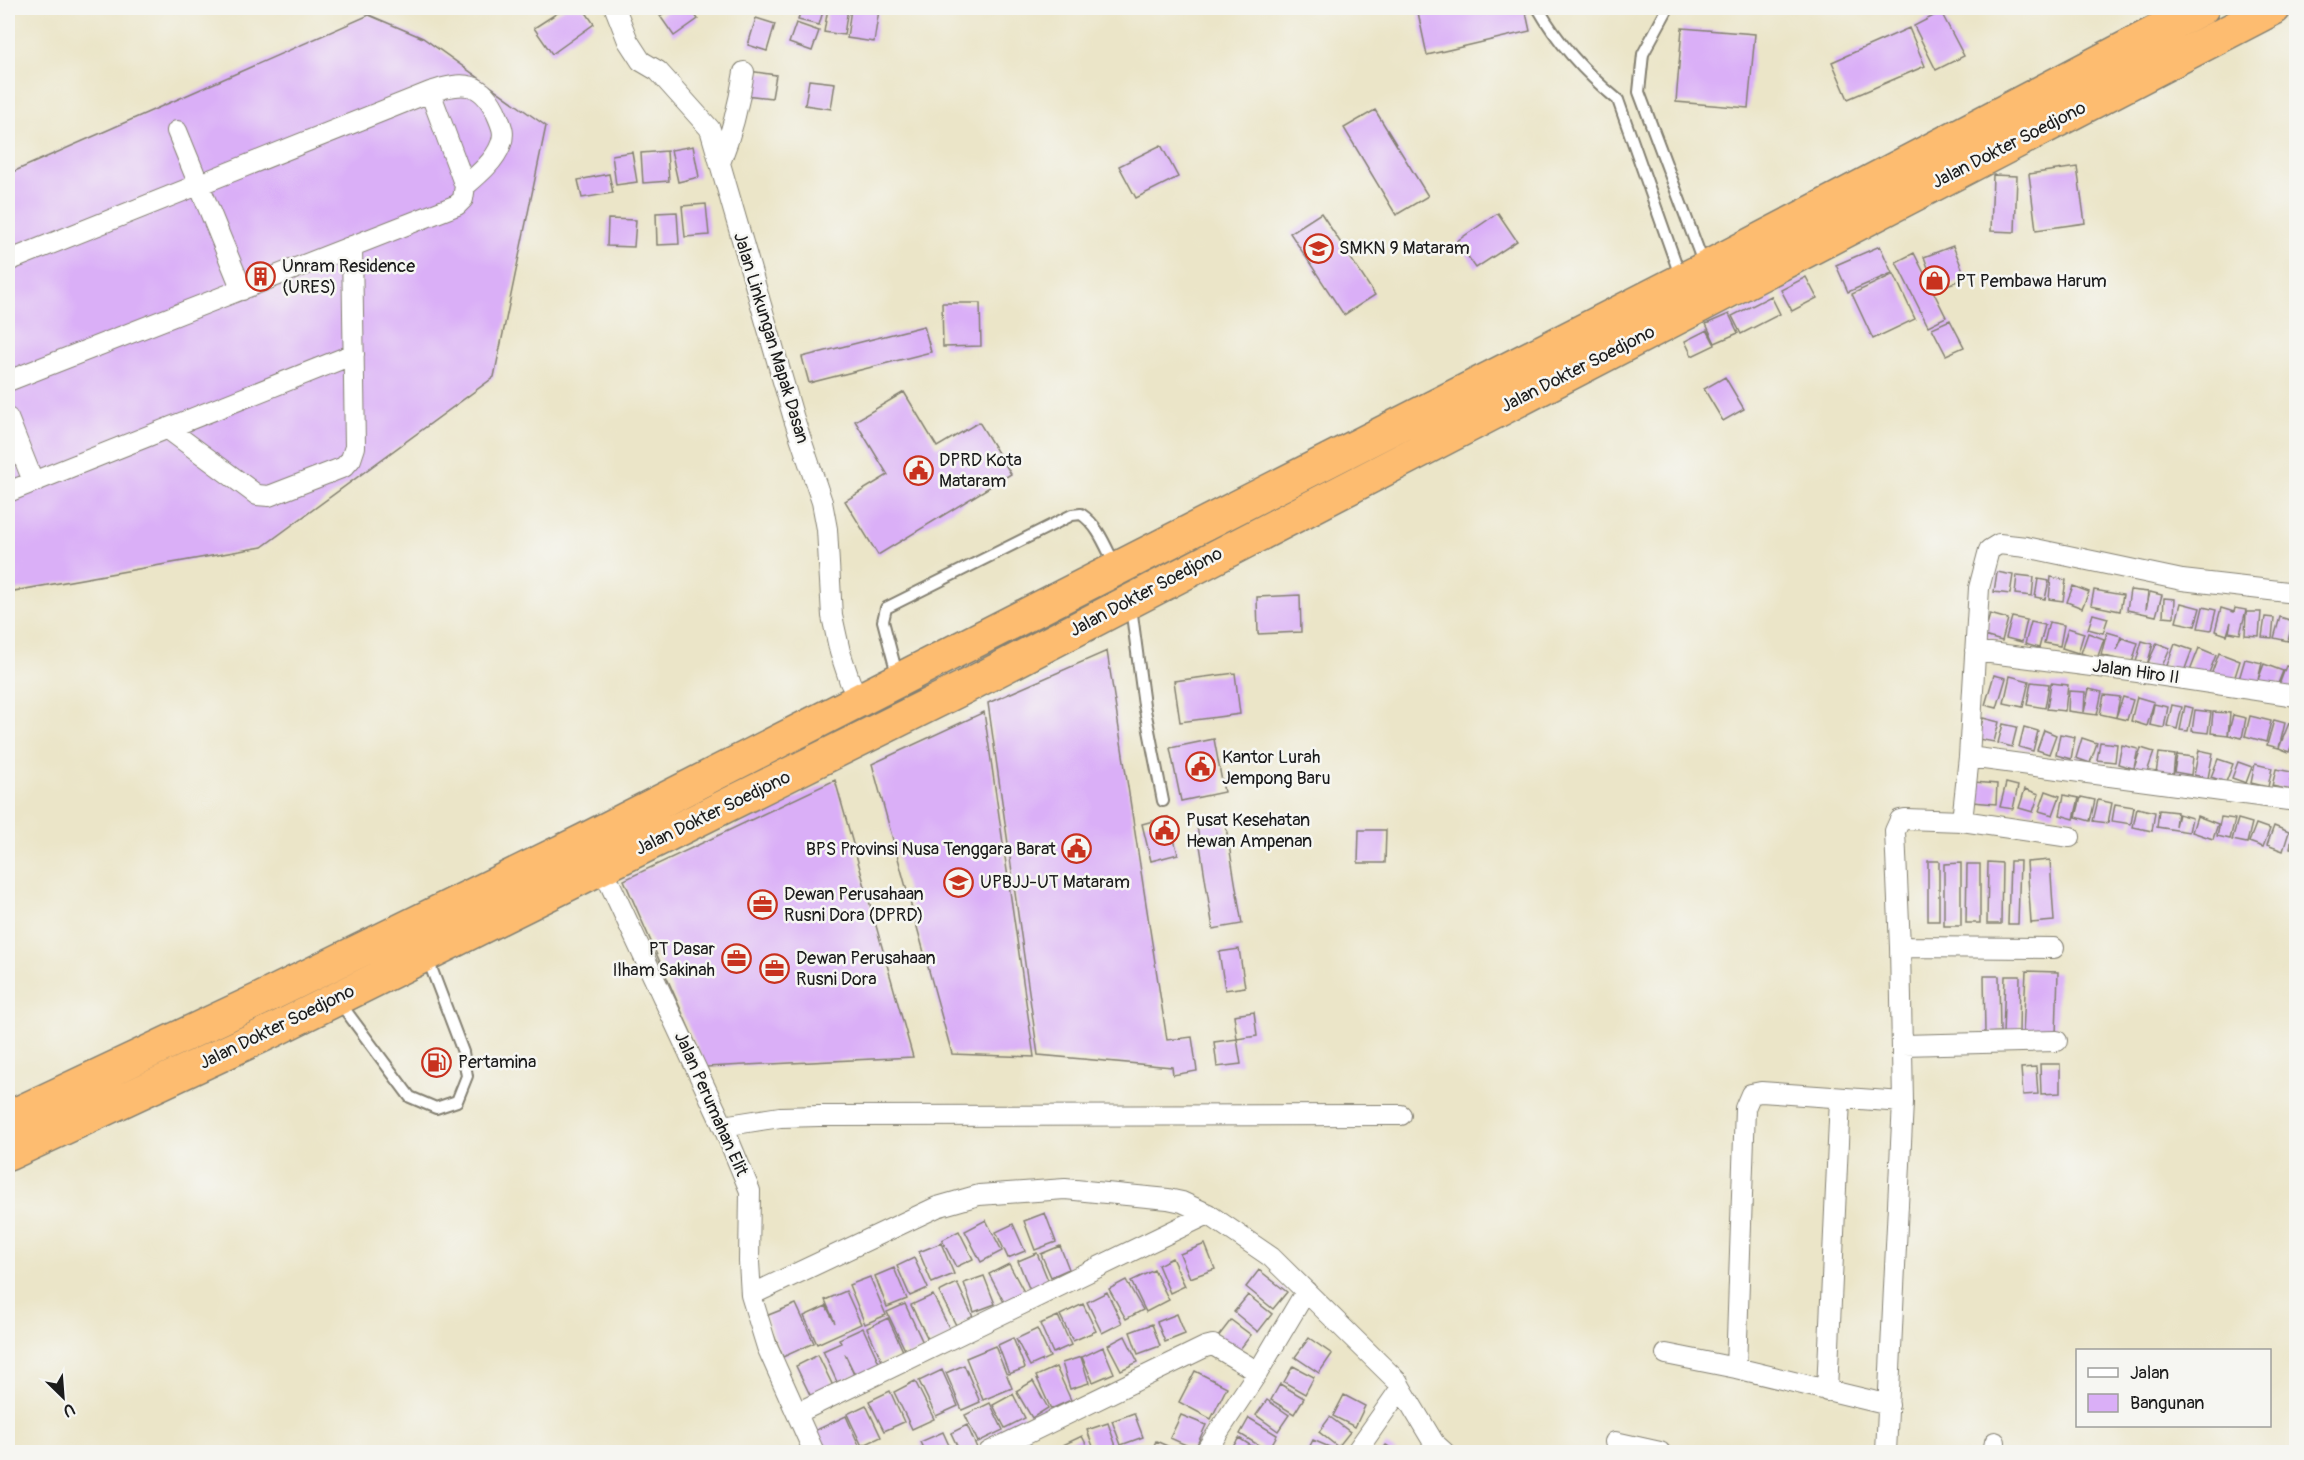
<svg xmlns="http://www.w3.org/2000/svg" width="2304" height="1460" font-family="Pangolin,sans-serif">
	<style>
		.building { fill: #daaff7 }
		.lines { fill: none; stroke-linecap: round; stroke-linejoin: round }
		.lane-casing { stroke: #848072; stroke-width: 14 }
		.street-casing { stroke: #848072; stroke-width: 22 }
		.highway-casing { stroke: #848072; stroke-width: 36 }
		.lane { stroke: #fff; stroke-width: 10 }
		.street { stroke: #fff; stroke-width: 20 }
		.highway { stroke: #fdbc6f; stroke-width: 33 }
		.labels { text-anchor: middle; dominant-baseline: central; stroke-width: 5; stroke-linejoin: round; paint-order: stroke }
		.street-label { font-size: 18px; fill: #1c1c1c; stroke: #f6f6f2 }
		.poi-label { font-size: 18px; fill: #1c1c1c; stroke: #f6f6f2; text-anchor: start }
	</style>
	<rect width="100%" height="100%" fill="#f6f6f2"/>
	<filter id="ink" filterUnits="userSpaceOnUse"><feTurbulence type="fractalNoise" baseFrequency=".0167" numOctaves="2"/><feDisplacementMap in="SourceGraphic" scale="12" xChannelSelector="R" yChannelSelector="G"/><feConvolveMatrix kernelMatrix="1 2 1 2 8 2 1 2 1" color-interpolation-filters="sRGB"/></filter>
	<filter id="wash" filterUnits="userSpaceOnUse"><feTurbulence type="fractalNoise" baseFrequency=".008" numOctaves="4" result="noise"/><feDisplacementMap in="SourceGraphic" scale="24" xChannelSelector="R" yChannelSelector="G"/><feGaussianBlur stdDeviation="1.35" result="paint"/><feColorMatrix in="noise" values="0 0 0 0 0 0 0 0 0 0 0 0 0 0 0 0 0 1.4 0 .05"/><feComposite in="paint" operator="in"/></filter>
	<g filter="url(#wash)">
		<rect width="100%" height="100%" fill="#ebe5c8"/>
		<g id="blocks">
			<path class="building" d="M565 8H583L594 24 552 54 534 28Z
				M672 8H690L698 19 674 36 660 16Z
				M801 8H824L819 25 798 20Z
				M828 8H848L844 35 824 32Z
				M851 8 879 10 874 42 847 38Z
				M1417 8H1525L1530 31 1427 55Z
				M1941 12 1964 56 1936 70 1914 26Z
				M369 15 423 38 546 126 494 377 262 547 8 592V174Z
				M756 18 775 24 767 51 748 45Z
				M796 23 819 31 812 51 789 43Z
				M1682 28 1755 34 1748 108 1676 102Z
				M1909 28 1925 66 1848 99 1832 62Z
				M749 71 776 75 772 98 745 95Z
				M809 80 835 83 831 109 805 105Z
				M1375 110 1428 196 1396 215 1344 128Z
				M1161 145 1178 177 1136 198 1119 166Z
				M693 146 699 177 678 182 671 150Z
				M667 151 669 181 643 183 641 153Z
				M632 152 637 182 616 185 612 155Z
				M2077 167 2085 223 2036 230 2029 174Z
				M609 174 613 193 582 198 578 180Z
				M1993 175 2017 176 2015 232 1991 231Z
				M706 204 709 235 685 237 682 206Z
				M677 212 679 244 657 245 656 213Z
				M1321 213 1375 295 1344 315 1290 233Z
				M1498 213 1517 241 1476 268 1457 241Z
				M608 219 636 220 634 247 607 246Z
				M1880 246 1892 273 1848 292 1836 265Z
				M1953 246 1966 278 1936 289 1924 257Z
				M1914 253 1946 317 1928 326 1896 262Z
				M1894 274 1915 319 1873 339 1852 294Z
				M1806 277 1817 298 1792 311 1781 290Z
				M1771 296 1780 314 1741 334 1732 316Z
				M942 303H980L981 346 943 347Z
				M1729 314 1738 333 1715 343 1706 324Z
				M1950 320 1964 347 1946 355 1932 328Z
				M924 326 931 352 809 383 802 357Z
				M1707 330 1715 345 1692 356 1685 341Z
				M1725 377 1744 409 1723 421 1704 389Z
				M904 392 937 447 979 422 1011 474 878 555 845 501 888 475 855 421Z
				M1997 572 2013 575 2010 594 1994 592Z
				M2017 575 2034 577 2032 596 2015 594Z
				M2051 577 2066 580 2063 601 2049 599Z
				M2038 579 2049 581 2045 599 2035 597Z
				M2073 586 2089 592 2082 608 2067 602Z
				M2094 590 2123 595 2120 611 2091 605Z
				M2130 590 2148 592 2146 609 2150 592 2162 595 2156 616 2127 610Z
				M1300 595 1301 632 1258 634 1257 597Z
				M2164 598 2175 599 2174 617 2163 616Z
				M2181 603 2200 608 2195 626 2176 622Z
				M2203 607 2216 610 2211 630 2198 628Z
				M2221 608 2234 612 2235 608 2246 610 2240 634 2229 632 2231 622 2227 635 2215 631Z
				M2246 612H2261L2259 636 2245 635Z
				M1990 614 2008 619 2002 641 1984 636Z
				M2093 614 2108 618 2103 633 2088 629Z
				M2012 617 2027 620 2022 642 2006 638Z
				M2265 617 2274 618 2272 638 2262 637Z
				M2280 617 2293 621 2288 641 2274 638Z
				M2295 619H2296V641L2291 640Z
				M2031 622 2045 625 2039 648 2025 644Z
				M2049 622 2064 625 2060 646 2044 643Z
				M2068 628 2084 633 2078 653 2062 648Z
				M2107 632 2121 636 2117 650 2122 638 2138 643 2132 663 2101 655Z
				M2088 633 2104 639 2097 659 2081 653Z
				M2142 641 2153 644 2147 665 2157 643 2170 648 2160 671 2136 662Z
				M2175 644 2192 650 2183 674 2166 668Z
				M2199 648 2216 655 2207 678 2190 671Z
				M1107 651 1167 1040 1192 1037 1197 1071 1173 1075 1172 1067 1038 1055 988 703Z
				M2219 653 2240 661 2233 683 2211 675Z
				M2245 659 2262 663 2258 680 2264 664 2283 671 2275 691 2239 679Z
				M2286 666 2296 669 2290 689 2279 685Z
				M1235 673 1240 714 1180 722 1174 681Z
				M1994 675 2006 678 1997 708 1985 705Z
				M2010 676 2029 681 2023 707 2004 703Z
				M2031 682 2049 684 2045 708 2027 705Z
				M2051 683 2068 685 2065 711 2047 709Z
				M2089 689 2102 692 2097 715 2068 711 2069 691 2085 692 2084 712Z
				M2104 695 2120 697 2116 717 2123 697 2133 700 2127 720 2100 714Z
				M2137 697 2154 702 2147 726 2131 721Z
				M2154 704 2168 707 2164 728 2150 725Z
				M2172 705 2182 707 2177 729 2167 726Z
				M2185 706 2193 708 2188 731 2180 730Z
				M2195 710 2211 712 2208 733 2192 731Z
				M984 712 1034 1057 952 1054 872 764Z
				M2213 712 2230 713 2228 735 2211 733Z
				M2233 715 2246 718 2242 738 2228 735Z
				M2250 716 2271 721 2266 742 2245 736Z
				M1983 718 1999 722 1994 742 1978 739Z
				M2274 720 2285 723 2279 748 2267 745Z
				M2289 723 2296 726V734L2289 752 2279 748Z
				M2003 724 2017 727 2012 747 1998 743Z
				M2024 727 2038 731 2033 751 2019 747Z
				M2044 730 2056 735 2049 754 2037 750Z
				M2060 734 2075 737 2071 759 2056 755Z
				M2082 738 2097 743 2090 763 2076 758Z
				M1214 739 1224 792 1181 801 1170 748Z
				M2100 742 2117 744 2115 762 2097 760Z
				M2122 745 2138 749 2134 768 2141 748 2154 752 2147 772 2118 764Z
				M2199 750 2213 753 2208 778 2194 775Z
				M2159 753 2175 755 2173 776 2156 774Z
				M2177 755 2193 757 2191 775 2174 772Z
				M2218 759 2233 764 2226 782 2211 777Z
				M2238 762 2252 767 2246 783 2232 778Z
				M2255 764 2272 768 2268 787 2251 783Z
				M2276 769 2292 772 2290 782 2293 771 2296 772V791L2272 786Z
				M835 780 913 1057 706 1067 624 880Z
				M1974 782 1997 784 1996 804 1972 802Z
				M2006 783 2018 786 2013 809 2000 807Z
				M2025 789 2039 794 2033 812 2019 808Z
				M2046 791 2060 796 2053 815 2039 811Z
				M2064 795 2079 798 2074 819 2060 815Z
				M2081 797 2095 800 2090 821 2076 817Z
				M2098 800 2112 803 2108 823 2093 821Z
				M2115 804 2134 807 2131 824 2112 821Z
				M2137 808 2155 812 2152 831 2133 827Z
				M2159 810 2177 812 2175 826 2178 814 2192 818 2189 832 2157 827Z
				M2197 816 2218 824 2213 839 2192 832Z
				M1168 817 1178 854 1151 861 1142 824Z
				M2221 817 2235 819 2230 839 2217 836Z
				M2238 819 2252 823 2247 843 2232 840Z
				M1225 821 1242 924 1213 929 1197 826Z
				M2256 824 2270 829 2263 847 2249 842Z
				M2274 826 2289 832 2283 851 2267 845Z
				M1359 830H1386L1385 863H1358Z
				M2293 834H2296V849L2290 848Z
				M2050 860 2054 921 2031 923 2027 862Z
				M1928 861H1939V921H1928Z
				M2010 861H2020L2018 924H2008Z
				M1988 862 2002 863 2001 924H1987Z
				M1961 863V926H1944V864Z
				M1967 864H1980V923H1966Z
				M1239 949 1245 987 1225 990 1219 952Z
				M2026 971 2058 972 2056 1035 2023 1034Z
				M1984 976H1999L2000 1032 1985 1033Z
				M2005 976H2020L2019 1034H2003Z
				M1254 1012 1257 1036 1237 1039 1234 1015Z
				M1237 1039 1241 1064 1217 1067 1214 1042Z
				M2040 1064H2060V1093L2041 1094Z
				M2036 1067 2038 1094 2023 1095 2021 1068Z
				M1045 1213 1056 1242 1035 1250 1024 1221Z
				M986 1220 1002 1251 981 1262 965 1231Z
				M1013 1224 1025 1251 1008 1258 996 1232Z
				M959 1231 973 1259 956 1267 942 1240Z
				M941 1243 954 1274 932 1283 919 1252Z
				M1205 1244 1215 1269 1190 1278 1180 1254Z
				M1060 1246 1069 1269 1051 1277 1041 1254Z
				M1037 1253 1050 1285 1031 1293 1018 1261Z
				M914 1258 928 1288 910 1296 897 1266Z
				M1172 1258 1185 1286 1170 1293 1158 1265Z
				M1009 1264 1024 1292 1004 1302 989 1274Z
				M894 1268 907 1299 887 1307 875 1276Z
				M1154 1270 1169 1300 1146 1312 1131 1281Z
				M1259 1270 1287 1292 1273 1309 1246 1287Z
				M984 1276 995 1304 974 1312 964 1283Z
				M870 1277 886 1315 865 1324 849 1285Z
				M1126 1280 1143 1310 1126 1319 1109 1289Z
				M957 1283 973 1317 956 1325 939 1292Z
				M846 1291 861 1324 817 1344 804 1316 826 1306 835 1323 825 1300Z
				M1107 1292 1122 1323 1102 1333 1087 1302Z
				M933 1295 952 1334 931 1345 911 1305Z
				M1248 1295 1272 1314 1258 1332 1234 1312Z
				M796 1304 814 1343 783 1357 766 1316Z
				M905 1304 925 1347 908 1356 887 1312Z
				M1083 1304 1096 1331 1073 1341 1060 1315Z
				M1177 1314 1185 1334 1165 1342 1157 1322Z
				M1058 1316 1071 1345 1053 1353 1040 1324Z
				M888 1318 903 1351 882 1361 867 1328Z
				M1231 1320 1251 1335 1234 1357 1214 1342Z
				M1152 1324 1160 1346 1138 1354 1130 1332Z
				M863 1328 882 1369 858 1381 845 1354 854 1375 837 1382 823 1351 841 1343 839 1339Z
				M1037 1329 1050 1357 1030 1366 1016 1339Z
				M1125 1336 1138 1362 1121 1370 1108 1345Z
				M1013 1338 1025 1368 1009 1374 998 1345Z
				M1309 1338 1332 1354 1319 1373 1295 1357Z
				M995 1346 1012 1388 983 1400 966 1358Z
				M1103 1347 1114 1373 1093 1382 1082 1357Z
				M818 1355 834 1388 812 1399 796 1366Z
				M1081 1357 1089 1383 1070 1389 1062 1363Z
				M964 1365 980 1402 962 1410 946 1373Z
				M1293 1366 1314 1377 1305 1394 1284 1382Z
				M1056 1367 1071 1400 1051 1409 1036 1376Z
				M942 1370 958 1406 936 1416 919 1381Z
				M1195 1371 1227 1387 1211 1419 1179 1402Z
				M915 1381 934 1419 912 1429 894 1392Z
				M1033 1381 1048 1408 1032 1418 1016 1391Z
				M1280 1384 1304 1398 1294 1414 1271 1400Z
				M890 1391 904 1422 884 1431 869 1401Z
				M1013 1394 1025 1418 1005 1428 993 1405Z
				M1344 1395 1365 1406 1355 1427 1333 1416Z
				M1267 1400 1289 1415 1278 1431 1256 1415Z
				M990 1403 1003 1430 978 1442 965 1415Z
				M866 1405 881 1437 862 1446 847 1414Z
				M1134 1413 1143 1437 1121 1445 1112 1421Z
				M1181 1415 1206 1425 1195 1449 1170 1438Z
				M846 1416 861 1450 856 1452H821L812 1432Z
				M1330 1417 1350 1432 1338 1447 1319 1432Z
				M1249 1418 1277 1435 1268 1451 1240 1434Z
				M1108 1423 1118 1452H1095L1087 1430Z
				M967 1425 977 1448 967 1452H960L951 1433Z
				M943 1432 952 1452H925L920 1442Z
				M1082 1436 1090 1452H1066L1063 1445Z
				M1239 1438 1261 1452H1229Z
				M1313 1440 1341 1452H1307Z
				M1156 1441 1181 1452H1151Z
				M1386 1445 1397 1452H1381Z
				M1061 1447 1063 1452H1048Z"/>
		</g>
	</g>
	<g filter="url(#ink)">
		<use href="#blocks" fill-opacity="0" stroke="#848072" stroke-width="1.5"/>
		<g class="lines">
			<defs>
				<path id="lane" d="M1538 8C1559 45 1585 73 1618 100
					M1668 8 1643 54 1639 92 1704 265
					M1618 100 1681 278
					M1131 607 1144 705 1163 801
					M898 678 883 621 886 608 1072 515 1081 514C1099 526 1106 548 1116 567
					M340 1003 410 1097 436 1108 457 1101 467 1076 463 1052 427 957"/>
				<path id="street" d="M615 8 628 41 641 61 658 71 710 129 794 419 822 502 827 529 832 616 840 652 850 682 860 701
					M430 92C463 81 483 80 498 117 502 127 505 133 501 144 495 161 478 175 465 186
					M177 131 242 290
					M720 163C732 133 739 104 744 72
					M8 261 430 92 465 186 463 199 457 205 8 381
					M8 418 33 481
					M168 429 257 495 269 496 344 467 351 459 355 447 352 246
					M8 492 354 354
					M2296 593 2182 580 2026 547 1999 544 1989 550 1979 588 1969 757 2296 801
					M1975 651 2138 672 2296 696
					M1969 757 1962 821 2070 837
					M602 867 723 1126 750 1191 749 1262 751 1295 767 1347 814 1452
					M1900 947 2054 948
					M1903 1045 2057 1041
					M723 1126 780 1117 819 1116 1401 1115
					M751 1295 937 1207 979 1195 1065 1189 1168 1199 1182 1202 1208 1214 1271 1257 1398 1382 1401 1388 1356 1452
					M1666 1354 1736 1368 1889 1405
					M1736 1368 1745 1108 1751 1094 1761 1092 1903 1102
					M1401 1388 1434 1443 1444 1452
					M1827 1391 1840 1098
					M797 1413 1208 1214
					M1615 1442 1660 1452
					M989 1452 1205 1347 1213 1345 1258 1372
					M1205 1452 1258 1372 1306 1291
					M1886 1452 1903 1102 1900 947 1895 831 1900 820 1905 819 1962 821
					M1993 1452 1995 1442"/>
				<path id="highway" d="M8 1118 259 1000 585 840 1706 268 2202 8
					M8 1154 274 1030 961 689 2274 8"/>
			</defs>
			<use href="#lane" class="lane-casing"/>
			<use href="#street" class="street-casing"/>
			<use href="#highway" class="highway-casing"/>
			<use href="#lane" class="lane"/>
			<use href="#street" class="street"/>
			<use href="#highway" class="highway"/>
		</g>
	</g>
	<defs>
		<symbol id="school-ring" viewBox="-11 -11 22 22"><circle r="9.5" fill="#f6f6f2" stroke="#c8321e" stroke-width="1.5"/><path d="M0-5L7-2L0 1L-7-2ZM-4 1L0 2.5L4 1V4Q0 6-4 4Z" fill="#c8321e"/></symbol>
		<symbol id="building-ring" viewBox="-11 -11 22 22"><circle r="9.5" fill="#f6f6f2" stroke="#c8321e" stroke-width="1.5"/><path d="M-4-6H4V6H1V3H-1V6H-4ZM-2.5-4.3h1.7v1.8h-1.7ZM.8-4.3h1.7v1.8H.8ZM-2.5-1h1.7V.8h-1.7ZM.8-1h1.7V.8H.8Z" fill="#c8321e"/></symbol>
		<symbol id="shop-ring" viewBox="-11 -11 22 22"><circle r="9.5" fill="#f6f6f2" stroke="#c8321e" stroke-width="1.5"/><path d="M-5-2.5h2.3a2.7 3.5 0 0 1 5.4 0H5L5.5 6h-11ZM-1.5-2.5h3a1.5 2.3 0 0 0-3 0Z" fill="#c8321e"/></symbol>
		<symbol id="civic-ring" viewBox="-11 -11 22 22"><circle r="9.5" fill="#f6f6f2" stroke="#c8321e" stroke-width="1.5"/><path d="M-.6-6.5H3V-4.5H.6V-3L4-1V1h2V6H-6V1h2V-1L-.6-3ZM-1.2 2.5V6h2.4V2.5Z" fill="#c8321e"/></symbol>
		<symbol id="university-ring" viewBox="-11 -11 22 22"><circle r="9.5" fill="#f6f6f2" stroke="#c8321e" stroke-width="1.5"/><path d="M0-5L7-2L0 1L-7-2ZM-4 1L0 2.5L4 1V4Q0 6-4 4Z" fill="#c8321e"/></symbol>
		<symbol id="office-ring" viewBox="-11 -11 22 22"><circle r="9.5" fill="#f6f6f2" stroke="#c8321e" stroke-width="1.5"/><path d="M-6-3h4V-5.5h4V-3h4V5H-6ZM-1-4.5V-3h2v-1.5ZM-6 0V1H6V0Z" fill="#c8321e"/></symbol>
		<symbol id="fuel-ring" viewBox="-11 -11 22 22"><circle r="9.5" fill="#f6f6f2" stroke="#c8321e" stroke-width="1.5"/><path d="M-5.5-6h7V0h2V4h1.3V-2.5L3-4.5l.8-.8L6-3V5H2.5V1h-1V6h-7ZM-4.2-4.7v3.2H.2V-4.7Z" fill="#c8321e"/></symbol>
	</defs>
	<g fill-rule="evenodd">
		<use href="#school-ring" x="1302" y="232" width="33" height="33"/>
		<use href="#building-ring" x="244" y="260" width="33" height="33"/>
		<use href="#shop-ring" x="1918" y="264" width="33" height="33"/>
		<use href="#civic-ring" x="902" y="454" width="33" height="33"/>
		<use href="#civic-ring" x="1184" y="750" width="33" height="33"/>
		<use href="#civic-ring" x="1148" y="814" width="33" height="33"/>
		<use href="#civic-ring" x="1060" y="832" width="33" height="33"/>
		<use href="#university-ring" x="942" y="866" width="33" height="33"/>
		<use href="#office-ring" x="746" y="888" width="33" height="33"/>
		<use href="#office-ring" x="720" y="942" width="33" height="33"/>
		<use href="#office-ring" x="758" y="952" width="33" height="33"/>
		<use href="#fuel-ring" x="420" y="1046" width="33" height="33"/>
	</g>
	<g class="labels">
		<g class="street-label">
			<text transform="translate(2009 145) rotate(-27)">Jalan Dokter Soedjono</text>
			<text transform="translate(771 338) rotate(73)">Jalan Linkungan Mapak Dasan</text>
			<text transform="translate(1578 369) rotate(-27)">Jalan Dokter Soedjono</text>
			<text transform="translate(1146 592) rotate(-28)">Jalan Dokter Soedjono</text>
			<text transform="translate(2136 672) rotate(8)">Jalan Hiro II</text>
			<text transform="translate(713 813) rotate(-26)">Jalan Dokter Soedjono</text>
			<text transform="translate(277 1027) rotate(-26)">Jalan Dokter Soedjono</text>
			<text transform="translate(711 1104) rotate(66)">Jalan Perumahan Elit</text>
		</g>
		<g class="poi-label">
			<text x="1339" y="248">SMKN 9 Mataram</text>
			<text x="282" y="266">Unram Residence<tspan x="282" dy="21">(URES)</tspan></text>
			<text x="1956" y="281">PT Pembawa Harum</text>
			<text x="939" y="460">DPRD Kota<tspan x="939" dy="21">Mataram</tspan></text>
			<text x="1222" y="757">Kantor Lurah<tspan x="1222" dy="21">Jempong Baru</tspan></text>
			<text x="1186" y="820">Pusat Kesehatan<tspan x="1186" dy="21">Hewan Ampenan</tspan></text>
			<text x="1056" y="849" text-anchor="end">BPS Provinsi Nusa Tenggara Barat</text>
			<text x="980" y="882">UPBJJ-UT Mataram</text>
			<text x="784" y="894">Dewan Perusahaan<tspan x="784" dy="21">Rusni Dora (DPRD)</tspan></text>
			<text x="715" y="949" text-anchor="end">PT Dasar<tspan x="715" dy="21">Ilham Sakinah</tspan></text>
			<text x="796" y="958">Dewan Perusahaan<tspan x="796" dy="21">Rusni Dora</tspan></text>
			<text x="458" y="1062">Pertamina</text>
		</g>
	</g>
	<rect width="2304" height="1460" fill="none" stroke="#f6f6f2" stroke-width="30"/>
	<rect x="2076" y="1349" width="195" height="78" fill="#f6f6f2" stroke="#9f9f9c" stroke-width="1.5"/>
	<rect x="2088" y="1368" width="30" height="9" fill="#ffffff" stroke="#9f9f9c" stroke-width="1.5"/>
	<text x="2130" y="1379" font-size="18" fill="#1c1c1c">Jalan</text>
	<rect x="2088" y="1394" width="30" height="18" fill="#daaff7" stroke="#9f9f9c" stroke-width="1.5"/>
	<text x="2130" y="1409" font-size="18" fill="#1c1c1c">Bangunan</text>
	<g transform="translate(63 1397) rotate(155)" stroke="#f6f6f2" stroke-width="4.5" paint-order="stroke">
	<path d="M0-4.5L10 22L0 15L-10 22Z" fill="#1c1c1c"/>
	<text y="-9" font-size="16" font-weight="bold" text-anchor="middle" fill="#1c1c1c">U</text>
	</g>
</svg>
